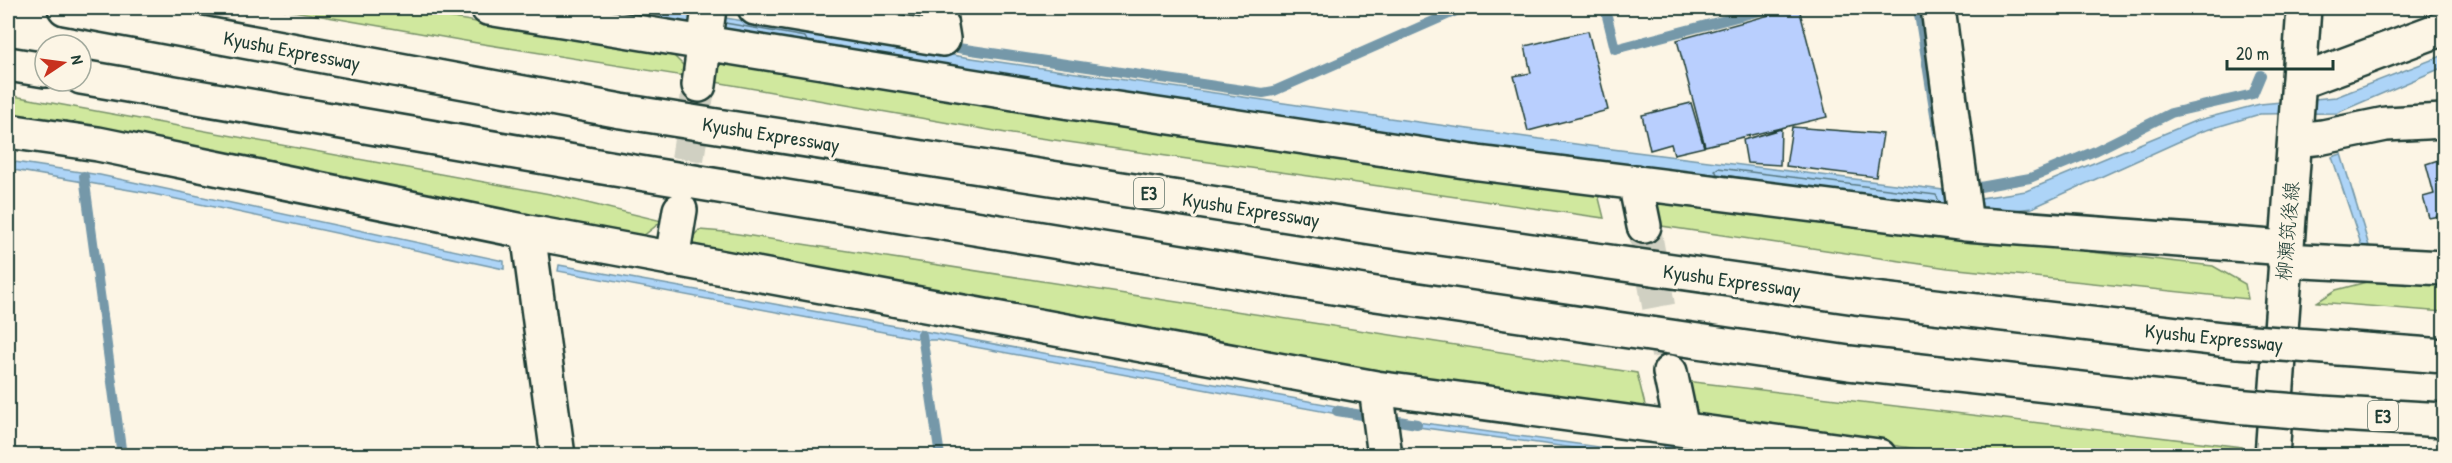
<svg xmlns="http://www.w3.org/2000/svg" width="2452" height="463" font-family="'Patrick Hand','Klee One',sans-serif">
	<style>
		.green { fill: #d0e89e; stroke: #789269; stroke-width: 1.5 }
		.water { fill: #add4f7; stroke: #7498a9; stroke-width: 1.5 }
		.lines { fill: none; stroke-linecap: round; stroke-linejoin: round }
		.shore { stroke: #587982; stroke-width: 1.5 }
		.stream { stroke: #7498a9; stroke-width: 10 }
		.building { fill: #b9cffe; stroke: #1f3d34; stroke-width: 1.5 }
		.minor-tunnel { stroke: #d0d0c2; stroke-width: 33; stroke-dasharray: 33 16; stroke-linecap: butt }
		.minor-casing { stroke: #1f3d34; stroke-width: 38 }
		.major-casing { stroke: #1f3d34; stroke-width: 38 }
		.highway-casing { stroke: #1f3d34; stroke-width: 38 }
		.minor { stroke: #fcf5e5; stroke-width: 33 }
		.major { stroke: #fcf5e5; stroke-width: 33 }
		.highway { stroke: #fcf5e5; stroke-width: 33 }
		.highway-bridge-casing { stroke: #1f3d34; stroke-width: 38; stroke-linecap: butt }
		.highway-bridge { stroke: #fcf5e5; stroke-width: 33 }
		.labels { text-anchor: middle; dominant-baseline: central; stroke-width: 6; stroke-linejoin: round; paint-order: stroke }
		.shield { fill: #fcf5e5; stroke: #617469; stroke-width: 1.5 }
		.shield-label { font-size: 18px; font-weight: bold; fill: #1f3d34 }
		.street-label { font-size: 20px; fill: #1f3d34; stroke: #fcf5e5 }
	</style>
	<rect width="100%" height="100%" fill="#fcf5e5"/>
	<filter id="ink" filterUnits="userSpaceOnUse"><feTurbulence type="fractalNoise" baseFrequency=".0167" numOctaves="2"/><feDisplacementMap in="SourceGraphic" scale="12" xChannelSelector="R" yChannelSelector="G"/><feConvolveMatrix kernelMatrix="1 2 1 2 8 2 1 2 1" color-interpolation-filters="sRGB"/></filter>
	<g filter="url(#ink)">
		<path class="green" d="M276 8H395L674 56 685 67 684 76 477 43Z
			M722 54 1595 182 1604 218 1012 134 715 82Z
			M8 95 550 194 662 221 638 240 513 216 336 175 115 136 8 120Z
			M1706 201 2067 242 2091 252 2213 266 2245 284 2248 299 1948 268 1648 224 1646 204Z
			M699 230 725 232 1637 373 1647 413 1518 397 699 255 690 240Z
			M2382 278 2444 282V312L2317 302 2336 290Z
			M1685 381 2242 447V455H1959L1693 416Z"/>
		<path class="water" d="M645 8H672L677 10 958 56 1325 109 1604 148 1943 190 1949 214 724 37 675 23Z
			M2444 55V67L2337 113 2260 114 2200 132 2032 208 1982 214 1981 198 2026 191 2195 121 2260 104 2336 97Z
			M2341 154 2369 246 2362 247 2332 157Z
			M8 161 100 175 504 261V269L153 194 8 169Z
			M559 265 1352 409 1348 416 937 340H926L558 271Z
			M1402 420 1657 455 1665 450 1663 443 1670 442 1673 448 1721 455H1626L1403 425Z"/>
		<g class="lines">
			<path class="shore" d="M725 23 805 37 807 41
				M1758 180 1717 174 1715 170 1718 168 1936 195 1940 203"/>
			<path class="stream" d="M1605 8 1615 49 1771 8
				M1918 8 1938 133
				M958 48 1263 93 1274 91 1463 8
				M84 176 122 456
				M1980 187 2030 178 2095 151 2171 113 2253 94 2261 75
				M922 335 940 456
				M1337 411 1417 424"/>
		</g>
		<path class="building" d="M1795 8H1799L1827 117 1705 146 1677 40Z
			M1588 31 1608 110 1528 131 1514 76 1531 73 1525 46Z
			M1691 103 1704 147 1674 154 1671 144 1650 150 1642 115Z
			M1792 127 1883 134 1876 177 1786 166Z
			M1781 129 1780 165 1747 163 1743 140Z
			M2444 158V242L2439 216 2429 218 2423 197 2434 194 2426 164Z"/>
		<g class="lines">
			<path class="minor-tunnel" d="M680 208 699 85
				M1644 226 1669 363"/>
			<defs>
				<path id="minor" d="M488 8 1070 102 1478 163 1966 224 2286 248
					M755 8 943 39 938 8
					M1938 8 1966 224
					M2299 82 2444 28
					M699 85 709 8
					M8 131 98 144 528 232 1376 388 1879 456
					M2295 140 2323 137 2386 124 2444 121
					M1635 182 1644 226
					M528 232 558 456
					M672 259 680 210
					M2284 260 2444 268
					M1670 372 1682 429
					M1376 388 1385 456"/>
				<path id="major" d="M2272 456 2304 8"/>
				<path id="highway" d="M65 8 621 111 1384 230 1856 297 2238 341
					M8 64 45 70
					M81 77 609 168 1376 294 1849 363 2234 406
					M2325 347 2444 356
					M2321 413 2444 420"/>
			</defs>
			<use href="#minor" class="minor-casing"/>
			<use href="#major" class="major-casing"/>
			<use href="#highway" class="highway-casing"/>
			<use href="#minor" class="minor"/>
			<use href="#major" class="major"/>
			<use href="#highway" class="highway"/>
			<defs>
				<path id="highway-bridge" d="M2238 341 2325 347
					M2234 406 2321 413"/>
			</defs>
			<use href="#highway-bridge" class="highway-bridge-casing"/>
			<use href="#highway-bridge" class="highway-bridge"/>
		</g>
	</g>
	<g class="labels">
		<g class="shield">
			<rect x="1134" y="178" width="30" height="30" rx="4.5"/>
			<rect x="2368" y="401" width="30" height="30" rx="4.5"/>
		</g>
		<g class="shield-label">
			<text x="1149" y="193">E3</text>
			<text x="2383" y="416">E3</text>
		</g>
		<g class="street-label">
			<text transform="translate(292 50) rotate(11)">Kyushu Expressway</text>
			<text transform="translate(771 134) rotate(9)">Kyushu Expressway</text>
			<text transform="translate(1251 209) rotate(9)">Kyushu Expressway</text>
			<text transform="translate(2287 231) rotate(-85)">柳瀬筑後線</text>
			<text transform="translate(1732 280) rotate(8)">Kyushu Expressway</text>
			<text transform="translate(2214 337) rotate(6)">Kyushu Expressway</text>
		</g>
	</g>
	<rect width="2452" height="463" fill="none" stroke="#fcf5e5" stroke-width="30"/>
	<rect x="15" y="15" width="2422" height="433" fill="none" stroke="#1f3d34" stroke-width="2" filter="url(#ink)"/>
	<g transform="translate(63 63) rotate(77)"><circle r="28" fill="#fcf5e5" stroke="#a4ab9e" stroke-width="1.5"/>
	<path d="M0-4.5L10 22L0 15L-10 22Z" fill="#c8321e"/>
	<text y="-9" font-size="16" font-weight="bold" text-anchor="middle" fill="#1f3d34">N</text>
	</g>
	<path d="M2227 60v9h106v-9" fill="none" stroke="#1f3d34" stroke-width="3"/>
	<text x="2236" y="60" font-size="18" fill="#1f3d34" stroke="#fcf5e5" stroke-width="4.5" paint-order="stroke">20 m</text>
</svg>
